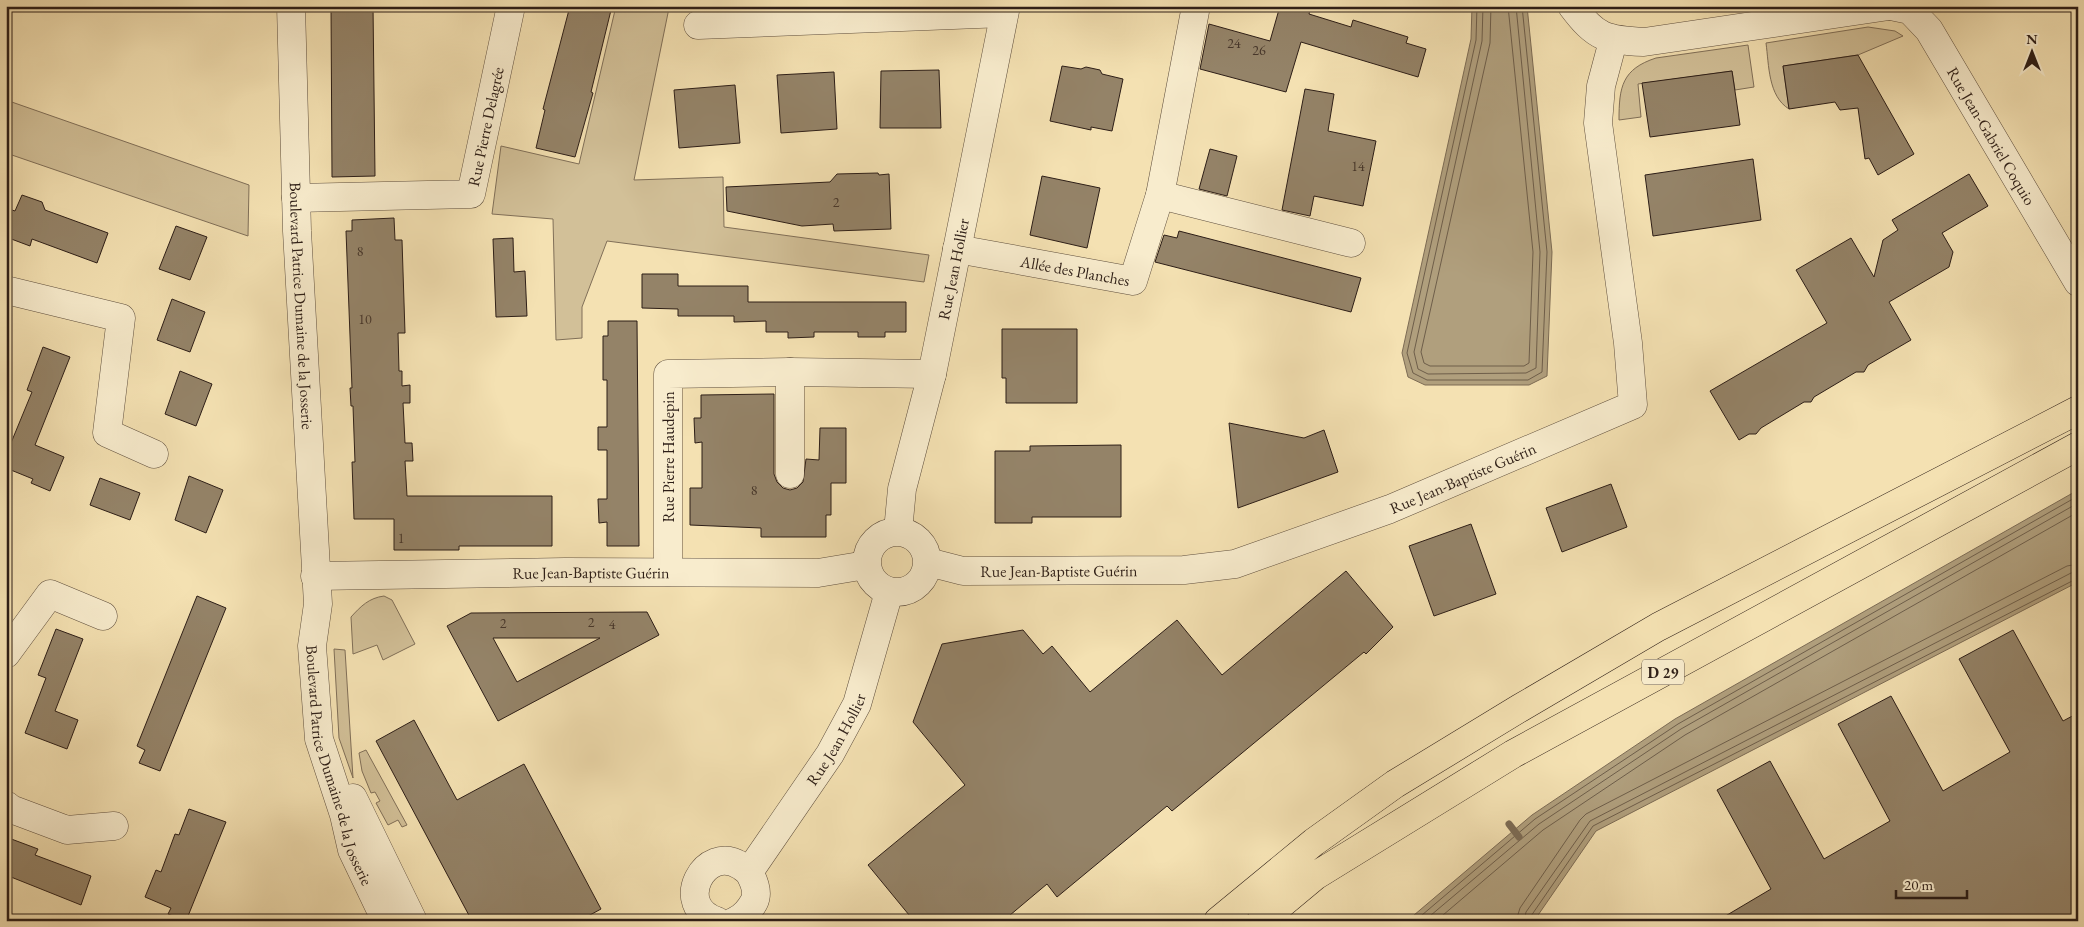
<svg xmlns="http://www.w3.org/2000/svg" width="2084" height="927" font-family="'EB Garamond',serif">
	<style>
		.green { fill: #d2c098; stroke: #806f58 }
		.water { fill: #b09f7d; stroke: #7c6b54 }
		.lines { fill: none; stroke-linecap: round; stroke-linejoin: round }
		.shore { stroke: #6e5e4a; stroke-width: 1 }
		.stream { stroke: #7c6b54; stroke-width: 7 }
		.building { fill: #948368; stroke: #2d1e17; fill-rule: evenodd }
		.minor-casing { stroke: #5f4f3e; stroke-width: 29 }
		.tertiary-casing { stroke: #5f4f3e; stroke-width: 29 }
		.primary-casing { stroke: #2d1e17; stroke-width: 29 }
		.minor { stroke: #f8eccd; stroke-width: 28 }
		.tertiary { stroke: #f8eccd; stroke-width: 28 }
		.primary { stroke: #f4e1b2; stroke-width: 28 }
		.labels { text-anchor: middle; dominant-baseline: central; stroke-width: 4; stroke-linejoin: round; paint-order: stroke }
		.number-label { font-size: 14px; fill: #47372b }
		.shield { fill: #f8eccd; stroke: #6a5c4e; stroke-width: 1 }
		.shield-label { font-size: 15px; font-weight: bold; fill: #2d1e17 }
		.street-label { font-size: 16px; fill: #2d1e17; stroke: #f8eccd }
	</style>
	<rect width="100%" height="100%" fill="#f4e1b2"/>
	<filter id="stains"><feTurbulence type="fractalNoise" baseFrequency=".004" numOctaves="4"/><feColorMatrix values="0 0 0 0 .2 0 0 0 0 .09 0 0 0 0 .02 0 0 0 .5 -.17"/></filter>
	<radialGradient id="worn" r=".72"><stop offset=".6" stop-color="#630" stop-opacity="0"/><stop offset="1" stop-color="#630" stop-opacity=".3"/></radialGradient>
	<path class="green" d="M616 6H703L669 8 634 180 723 177 724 227 929 255 924 282 607 241 582 307V338L556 340 553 219 492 214 501 146 579 164Z
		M1868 27 1895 31 1903 36 1858 55 1783 66 1789 109C1768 96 1769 65 1766 43Z
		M1748 45 1754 87 1735 90 1732 71 1638 84 1641 117 1619 120C1619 87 1622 69 1656 58Z
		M6 100 249 185 248 236 6 153Z
		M384 596 392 600 415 644 383 660 377 645 353 654 351 617C361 606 369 598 384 596Z
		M334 649 345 650 353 778 339 738Z
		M366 750 407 825 402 827 398 820 388 825 376 803 380 801 375 792 371 793 362 771 359 753Z"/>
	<path class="water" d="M1472 6H1527L1552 252 1547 376 1529 385H1425L1408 377 1402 353 1471 39Z
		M2078 490V582L1596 831 1534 921H1407L1532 815 1675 719Z"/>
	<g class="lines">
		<path class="shore" d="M1477 6 1476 40 1407 353 1413 373 1427 380H1528L1542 372 1547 252 1522 6
			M1483 6 1482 41 1414 352 1418 369 1428 374 1526 373 1536 368 1540 252 1516 6
			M1491 6 1490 43 1421 352 1424 363 1430 366H1524L1529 363 1533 252 1508 6
			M1415 921 1535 819 1678 724 2078 496
			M1424 921 1539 824 1681 729 2078 503
			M1436 921 1543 830 1685 735 2078 512
			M1516 921 1520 908 1580 820 1586 814 2067 566 2078 564
			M1524 921 1526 912 1590 821 2071 573 2078 571
			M1530 921 1531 916 1593 826 2078 578"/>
		<path class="stream" d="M1509 824 1519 837"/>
	</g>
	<path class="building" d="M331 6H373L375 176 332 177Z
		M570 6H612L591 92 593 93 575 157 536 148 545 110 543 109Z
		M1280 6H1311L1309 14 1351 27 1353 20 1408 37 1406 43 1426 49 1418 77 1301 42 1286 92 1200 69 1209 24 1270 41Z
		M1858 55 1914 154 1878 175 1869 158 1865 159 1858 108 1840 110 1835 102 1789 109 1783 66Z
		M1062 66 1081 69 1086 67 1100 70 1102 74 1123 79 1112 131 1091 127V130L1050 121Z
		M939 70 941 128H880L881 71Z
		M1732 71 1740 125 1650 137 1642 83Z
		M834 72 837 129 781 133 777 75Z
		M735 85 740 143 679 148 674 90Z
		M1305 89 1334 94 1328 131 1376 141 1363 206 1314 196 1310 216 1282 210Z
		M1210 149 1237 156 1227 196 1199 189Z
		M1753 159 1761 220 1653 236 1645 175Z
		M878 173 879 175 889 174 891 229 834 231 833 224 802 226 727 211 726 187 830 182 837 174Z
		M1969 174 1988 206 1942 233 1953 252 1949 267 1889 302 1911 340 1868 365 1864 372H1856L1814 397 1811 402H1804L1761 428 1756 434H1749L1739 440 1710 391 1827 323 1796 270 1851 238 1874 277 1883 240 1898 230 1892 220Z
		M1042 176 1100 188 1087 248 1030 235Z
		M22 195 42 202 45 210 108 233 97 263 32 239 30 246 6 237V208L15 211Z
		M394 218 395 240H402L405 333H398L399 371H402V386L410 385V403H403L405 443H412L413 461H405L407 496H552V546H459V550H394V519H354L352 462H355L353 406H351L350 388H352L346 231H352V220Z
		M176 226 207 237 190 280 159 269Z
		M1179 231 1361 278 1351 312 1155 262 1164 235 1177 238Z
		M513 238 514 272 525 271 527 316 496 317 493 239Z
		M642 274H678V286H748V302H906V332H885V337H858V332H814V337L788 338V332H766V321L734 322V316H678V309L642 308Z
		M172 299 205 312 190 352 157 340Z
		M608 321H637L639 546H607V522L599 523 598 499H607V450H598V427H607V380H603V336H608Z
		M1002 329H1077V403H1006V378H1002Z
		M43 347 70 357 35 445 64 457 50 491 31 483 33 479 6 468V455L32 392 27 390Z
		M180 371 212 384 196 426 165 414Z
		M774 394V474L777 482 783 488 790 490 797 488 803 482 806 459 819 460 820 428H846V483H831V515H826V537H761V528L690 525V488H702V442L695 443 694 418H701V395Z
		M1229 423 1304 438 1324 430 1338 472 1238 508Z
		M1121 445V517H1032V523H995V451H1030V446Z
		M189 476 223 490 206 533 175 520Z
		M100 478 140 493 130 520 90 505Z
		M1611 484 1627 527 1562 552 1546 508Z
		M1471 524 1496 594 1434 616 1409 546Z
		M1346 571 1393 627 1366 654 1364 652 1172 811 1167 806 1057 897 1047 884 1003 921H914L868 865 965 785 913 722 942 644 1023 630 1043 654 1052 646 1090 692 1177 620 1222 675Z
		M197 596 226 608 160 771 139 763 145 750 137 746Z
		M647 612 659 635 498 721 447 626 471 613ZM493 638H600L517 682Z
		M56 629 83 639 55 711 78 720 67 749 25 733 46 678 38 675Z
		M2013 630 2063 721 2078 713V921H1717L1771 889 1717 790 1770 761 1824 859 1890 821 1838 724 1891 696 1943 791 2010 752 1959 659Z
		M414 720 457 800 524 764 601 909 579 921H472L376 741Z
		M189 809 226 822 186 921 168 914 171 908 145 897 156 870 161 872 175 834 179 835Z
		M6 837 38 849 35 855 91 876 81 905 6 875Z"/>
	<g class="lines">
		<defs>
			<g id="minor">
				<path d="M1572 6C1596 38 1606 40 1644 42L1889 6"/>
				<path id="s1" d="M1891 6 1910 10 1929 30 2078 282"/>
				<path d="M698 25 1004 13"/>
				<path d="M1160 195 1351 243"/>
				<path id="s2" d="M296 198 471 194 511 6"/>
				<path id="s3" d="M957 249 1133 281 1160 195 1196 6"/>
				<path d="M6 290 121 318 107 433 154 454"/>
				<path d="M790 372V474"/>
				<path id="s4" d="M898 531 902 489 932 374 1006 6"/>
				<circle cx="897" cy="562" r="30"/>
				<path id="s5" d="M928 562 963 571 1184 570 1235 564 1390 509 1633 405 1628 343 1598 123 1601 86 1613 41"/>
				<path d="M668 572V374L790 372 932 374"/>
				<path id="s6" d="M315 576 565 572 818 573 866 565"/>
				<path d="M6 654 50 594 103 616"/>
				<path d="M6 805 11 809 67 830 114 826"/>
				<path id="s7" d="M749 872 830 754 857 704 889 592"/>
				<path d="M717 921C671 906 705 842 741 866 745 869 749 871 751 876 755 884 758 894 754 902 749 911 744 917 735 921"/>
			</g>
			<g id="tertiary">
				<path id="s8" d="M291 6 297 231 318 604 312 646 319 739 344 815 352 850 386 921"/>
				<path d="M353 798 413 921"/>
			</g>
			<path id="primary" d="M1218 921 1314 842 1395 784 1520 708 1658 627 2078 410
				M1261 921 1315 876 1513 754 2078 446"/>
		</defs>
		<use href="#minor" class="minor-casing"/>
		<use href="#tertiary" class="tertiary-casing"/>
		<use href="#primary" class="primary-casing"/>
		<use href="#minor" class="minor"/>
		<use href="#tertiary" class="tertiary"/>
		<use href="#primary" class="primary"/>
	</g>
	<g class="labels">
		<g class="number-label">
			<text x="1234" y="43">24</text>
			<text x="1259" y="50">26</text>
			<text x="1358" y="166">14</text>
			<text x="836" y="202">2</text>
			<text x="360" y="251">8</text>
			<text x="365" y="319">10</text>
			<text x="754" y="490">8</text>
			<text x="401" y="538">1</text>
			<text x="591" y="622">2</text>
			<text x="503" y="623">2</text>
			<text x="612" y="624">4</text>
		</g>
		<rect class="shield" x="1642" y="659.5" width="42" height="25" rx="4"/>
		<g class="shield-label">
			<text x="1663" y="672">D 29</text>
		</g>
		<g class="street-label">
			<text stroke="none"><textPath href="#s2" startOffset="244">Rue Pierre Delagrée</textPath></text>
			<text stroke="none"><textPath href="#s1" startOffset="170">Rue Jean-Gabriel Coquio</textPath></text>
			<text stroke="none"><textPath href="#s3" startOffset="120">Allée des Planches</textPath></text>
			<text stroke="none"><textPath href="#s4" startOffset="268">Rue Jean Hollier</textPath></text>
			<text stroke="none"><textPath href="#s8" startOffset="300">Boulevard Patrice Dumaine de la Josserie</textPath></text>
			<text transform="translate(668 457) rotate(-90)">Rue Pierre Haudepin</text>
			<text stroke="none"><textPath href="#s5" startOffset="552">Rue Jean-Baptiste Guérin</textPath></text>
			<text stroke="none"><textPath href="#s5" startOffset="132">Rue Jean-Baptiste Guérin</textPath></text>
			<text stroke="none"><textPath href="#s6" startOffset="276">Rue Jean-Baptiste Guérin</textPath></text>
			<text stroke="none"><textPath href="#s7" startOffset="159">Rue Jean Hollier</textPath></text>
			<text stroke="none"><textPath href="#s8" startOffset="764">Boulevard Patrice Dumaine de la Josserie</textPath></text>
		</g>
	</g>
	<rect width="2084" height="927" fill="none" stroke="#f4e1b2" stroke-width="25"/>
	<rect x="8" y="8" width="2069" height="912" fill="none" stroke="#2d1e17" stroke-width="2.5"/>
	<rect x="12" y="12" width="2059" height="902" fill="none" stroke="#2d1e17"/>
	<g transform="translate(2032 52)" stroke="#f8eccd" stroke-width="4" paint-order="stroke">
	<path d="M0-4L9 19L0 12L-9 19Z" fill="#2d1e17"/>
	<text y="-8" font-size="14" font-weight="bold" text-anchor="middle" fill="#2d1e17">N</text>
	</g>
	<path d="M1896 890v8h71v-8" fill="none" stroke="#2d1e17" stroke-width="2.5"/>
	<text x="1904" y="890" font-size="15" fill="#2d1e17" stroke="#f8eccd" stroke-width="4" paint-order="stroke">20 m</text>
	<rect width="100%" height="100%" filter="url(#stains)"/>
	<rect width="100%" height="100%" fill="url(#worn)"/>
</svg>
